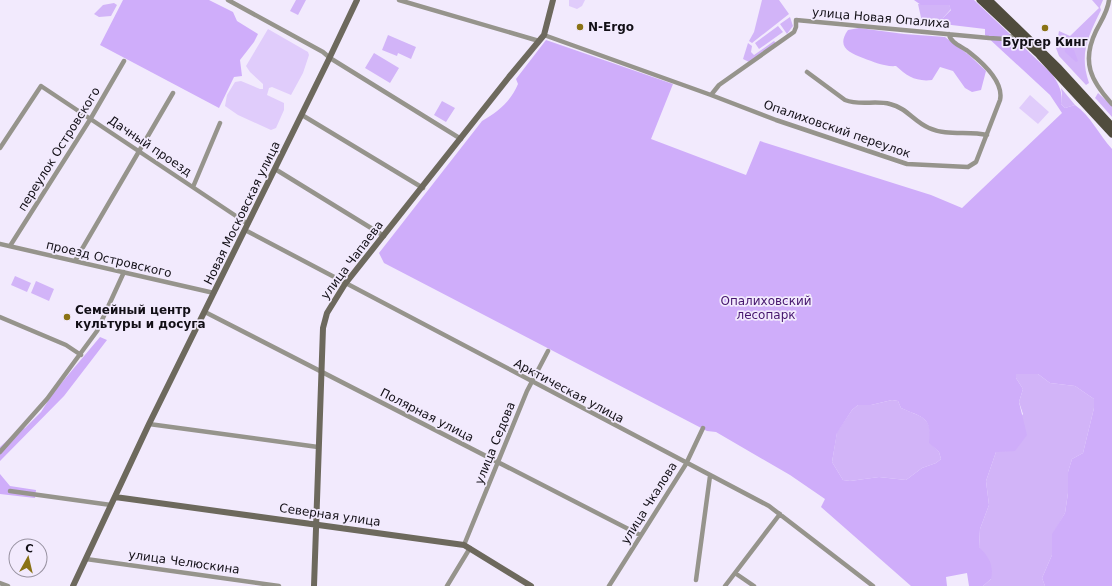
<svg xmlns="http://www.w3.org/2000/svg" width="1112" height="586" font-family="'DejaVu Sans',sans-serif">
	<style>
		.green { fill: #d2b4f8 }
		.forest { fill: #cfadfa; fill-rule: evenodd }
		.water { fill: #e0ccfb }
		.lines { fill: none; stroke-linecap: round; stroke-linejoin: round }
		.street { stroke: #96948c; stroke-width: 4.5 }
		.secondary { stroke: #6d695d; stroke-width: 6 }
		.primary { stroke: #504c3d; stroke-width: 7 }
		.poi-dot { fill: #8a7215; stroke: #f2eafd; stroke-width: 1.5 }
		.labels { text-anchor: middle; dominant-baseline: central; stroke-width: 3.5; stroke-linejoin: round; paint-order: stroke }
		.street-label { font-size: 12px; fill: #120f16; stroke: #f2eafd }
		.poi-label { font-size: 12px; font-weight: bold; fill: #120f16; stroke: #f2eafd; text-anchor: start }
		.park-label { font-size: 12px; fill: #46166e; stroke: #f2eafd }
	</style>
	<rect width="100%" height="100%" fill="#f2eafd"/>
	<path class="green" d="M296 0H306L298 15 290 11Z
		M762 0H779L789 14 752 43 749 41 754 32Z
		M1092 0H1103L1100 7 1101 10C1088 37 1079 53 1089 83L1086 85 1059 56 1056 48 1059 31 1070 36 1099 8Z
		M114 3 117 5 111 16 99 17 94 14 103 5Z
		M918 4 949 5 951 9 943 18V24L922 22Z
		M790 17 793 26 787 34 780 24Z
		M778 26 783 32 759 49 755 43Z
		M388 35 416 47 411 59 398 53 397 56 382 50Z
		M774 41 776 43 749 62 743 59 748 43 752 46 751 52 754 55Z
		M374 53 399 68 390 83 365 68Z
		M1061 88 1075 105 1065 108 1061 104 1062 94Z
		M1098 93 1112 106V117L1097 100 1095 98Z
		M442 101 455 108 446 122 434 115Z
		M15 276 31 283 27 292 11 285Z
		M36 281 54 289 49 301 31 293Z
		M1016 374H1038L1050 383 1075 386 1094 399V408L1083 453 1072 459 1068 472V493L1065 513 1053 534 1052 555 1042 578 1045 586H983L991 579 979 547 980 529 989 505 986 481 996 452 1023 414 1019 402 1023 389 1016 378Z
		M892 400 898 401 901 408C923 418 932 416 930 443L939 452 941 459 936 463 922 468 906 480 879 477 850 481 843 480 832 462 837 432 852 410 858 405H871Z"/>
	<path class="forest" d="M123 0H209L233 12 237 21 258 34 254 42 240 60 242 76 234 77 219 108 100 45Z
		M914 0H974L1052 74C1059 85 1063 91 1061 104L1065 108 1075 105C1091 116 1099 135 1112 149V586H1045L1042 578 1052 555V534L1065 513 1068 493V472L1072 459 1083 453 1094 408V399L1075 386 1050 383 1038 374H1016V378L1023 389 1019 402 1027 435 1015 451 996 452 986 481 989 505 980 529 979 547C989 557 994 565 991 579L983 586H969L967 573 946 577 947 586H911L821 507 825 499 790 475 716 432 707 431 384 263 379 253 482 121C498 112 511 101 518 84L516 79 546 40 673 84 651 139 746 175 760 141 931 195 962 208 1062 113 1050 95 985 35V29L943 24V18L951 10 949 5H921ZM892 400 898 401 901 408C923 418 932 416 929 443L939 452 941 459 936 463 922 468 906 480 879 477 850 481 843 480 832 462 837 433 852 410 858 405H871Z
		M859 28 904 34 945 37 969 55 986 71 981 90 972 92 965 88 953 71 940 67 932 80C916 82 907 76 896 66 885 67 874 62 863 58 849 52 836 47 848 30Z
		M1064 44H1068L1074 50 1078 61 1076 62 1065 52Z
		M100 337 107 340 64 396 0 461V447L15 433 25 428 41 412 53 393Z
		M0 474 10 486 36 490 35 498 0 494Z"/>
	<path class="water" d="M569 0H585L582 6 577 9 569 6Z
		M268 29 308 52 309 55 303 73 291 95 272 87 269 88 267 95 284 103V110L276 128 271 130 238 115 225 106 227 95 235 82 241 81 260 89H263V84L250 72 246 66Z
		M1030 95 1049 112 1038 124 1019 108Z"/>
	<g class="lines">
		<path class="street" d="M228 0 323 52 330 58 461 139
			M399 0 539 41
			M1109 0C1108 11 1101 21 1096 31 1081 62 1091 81 1112 104
			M544 35 711 95 719 85 794 32 796 27V20L989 38 1005 39 1017 34
			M807 72 845 100C860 106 875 100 890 104 907 108 914 122 929 128 946 136 968 131 987 135
			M711 95 776 120 907 164 968 167 976 162 1000 100C1004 82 983 63 969 52 963 47 950 43 949 34
			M302 115 423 188
			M0 148 41 86 248 224
			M275 169 384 236
			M193 187 220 123
			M245 230 769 506 873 586
			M0 244 214 293
			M10 246 91 118 124 61
			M75 261 173 93
			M205 312 640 535
			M0 317 66 345 81 355
			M149 424 318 447
			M0 452 47 399 97 331 124 272
			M10 491 111 505
			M464 545 527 391 548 351
			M86 559 279 586
			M735 573 754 586
			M696 580 710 476
			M0 583 8 586
			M447 586 470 548
			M609 586 686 464 703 428
			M725 586 780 514"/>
		<path class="secondary" d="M115 497 464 545 531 586
			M73 586 149 424 328 61 357 0
			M314 586 323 328 327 313 345 284 509 77 544 35 553 0"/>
		<path class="primary" d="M980 0 1039 55 1112 134
			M989 0 1059 68 1112 126"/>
	</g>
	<g class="poi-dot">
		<circle cx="580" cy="27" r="4"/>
		<circle cx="1045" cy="28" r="4"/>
		<circle cx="67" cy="317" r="4"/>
	</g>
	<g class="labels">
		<g class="street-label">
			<text transform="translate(881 18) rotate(5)">улица Новая Опалиха</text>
			<text transform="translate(837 129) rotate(19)">Опалиховский переулок</text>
			<text transform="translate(150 146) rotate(34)">Дачный проезд</text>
			<text transform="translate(59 149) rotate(-58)">переулок Островского</text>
			<text transform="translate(242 213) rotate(-64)">Новая Московская улица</text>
			<text transform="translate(109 259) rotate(13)">проезд Островского</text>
			<text transform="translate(352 260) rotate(-53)">улица Чапаева</text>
			<text transform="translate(569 391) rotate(28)">Арктическая улица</text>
			<text transform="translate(427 415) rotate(27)">Полярная улица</text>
			<text transform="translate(495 443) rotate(-68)">улица Седова</text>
			<text transform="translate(649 503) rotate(-58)">улица Чкалова</text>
			<text transform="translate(330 515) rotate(8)">Северная улица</text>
			<text transform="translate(184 562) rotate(8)">улица Челюскина</text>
		</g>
		<g class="poi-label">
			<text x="588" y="27">N-Ergo</text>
			<text x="1045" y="42" text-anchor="middle">Бургер Кинг</text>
			<text x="75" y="310">Семейный центр<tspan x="75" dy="14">культуры и досуга</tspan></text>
		</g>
		<g class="park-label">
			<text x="766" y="301">Опалиховский<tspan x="766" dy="14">лесопарк</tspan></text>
		</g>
	</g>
	<g transform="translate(28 558) rotate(8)"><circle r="19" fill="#f2eafd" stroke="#9892a1"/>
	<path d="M0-3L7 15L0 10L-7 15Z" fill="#8a7215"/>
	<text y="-6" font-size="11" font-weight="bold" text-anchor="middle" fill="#120f16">С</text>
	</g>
</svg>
